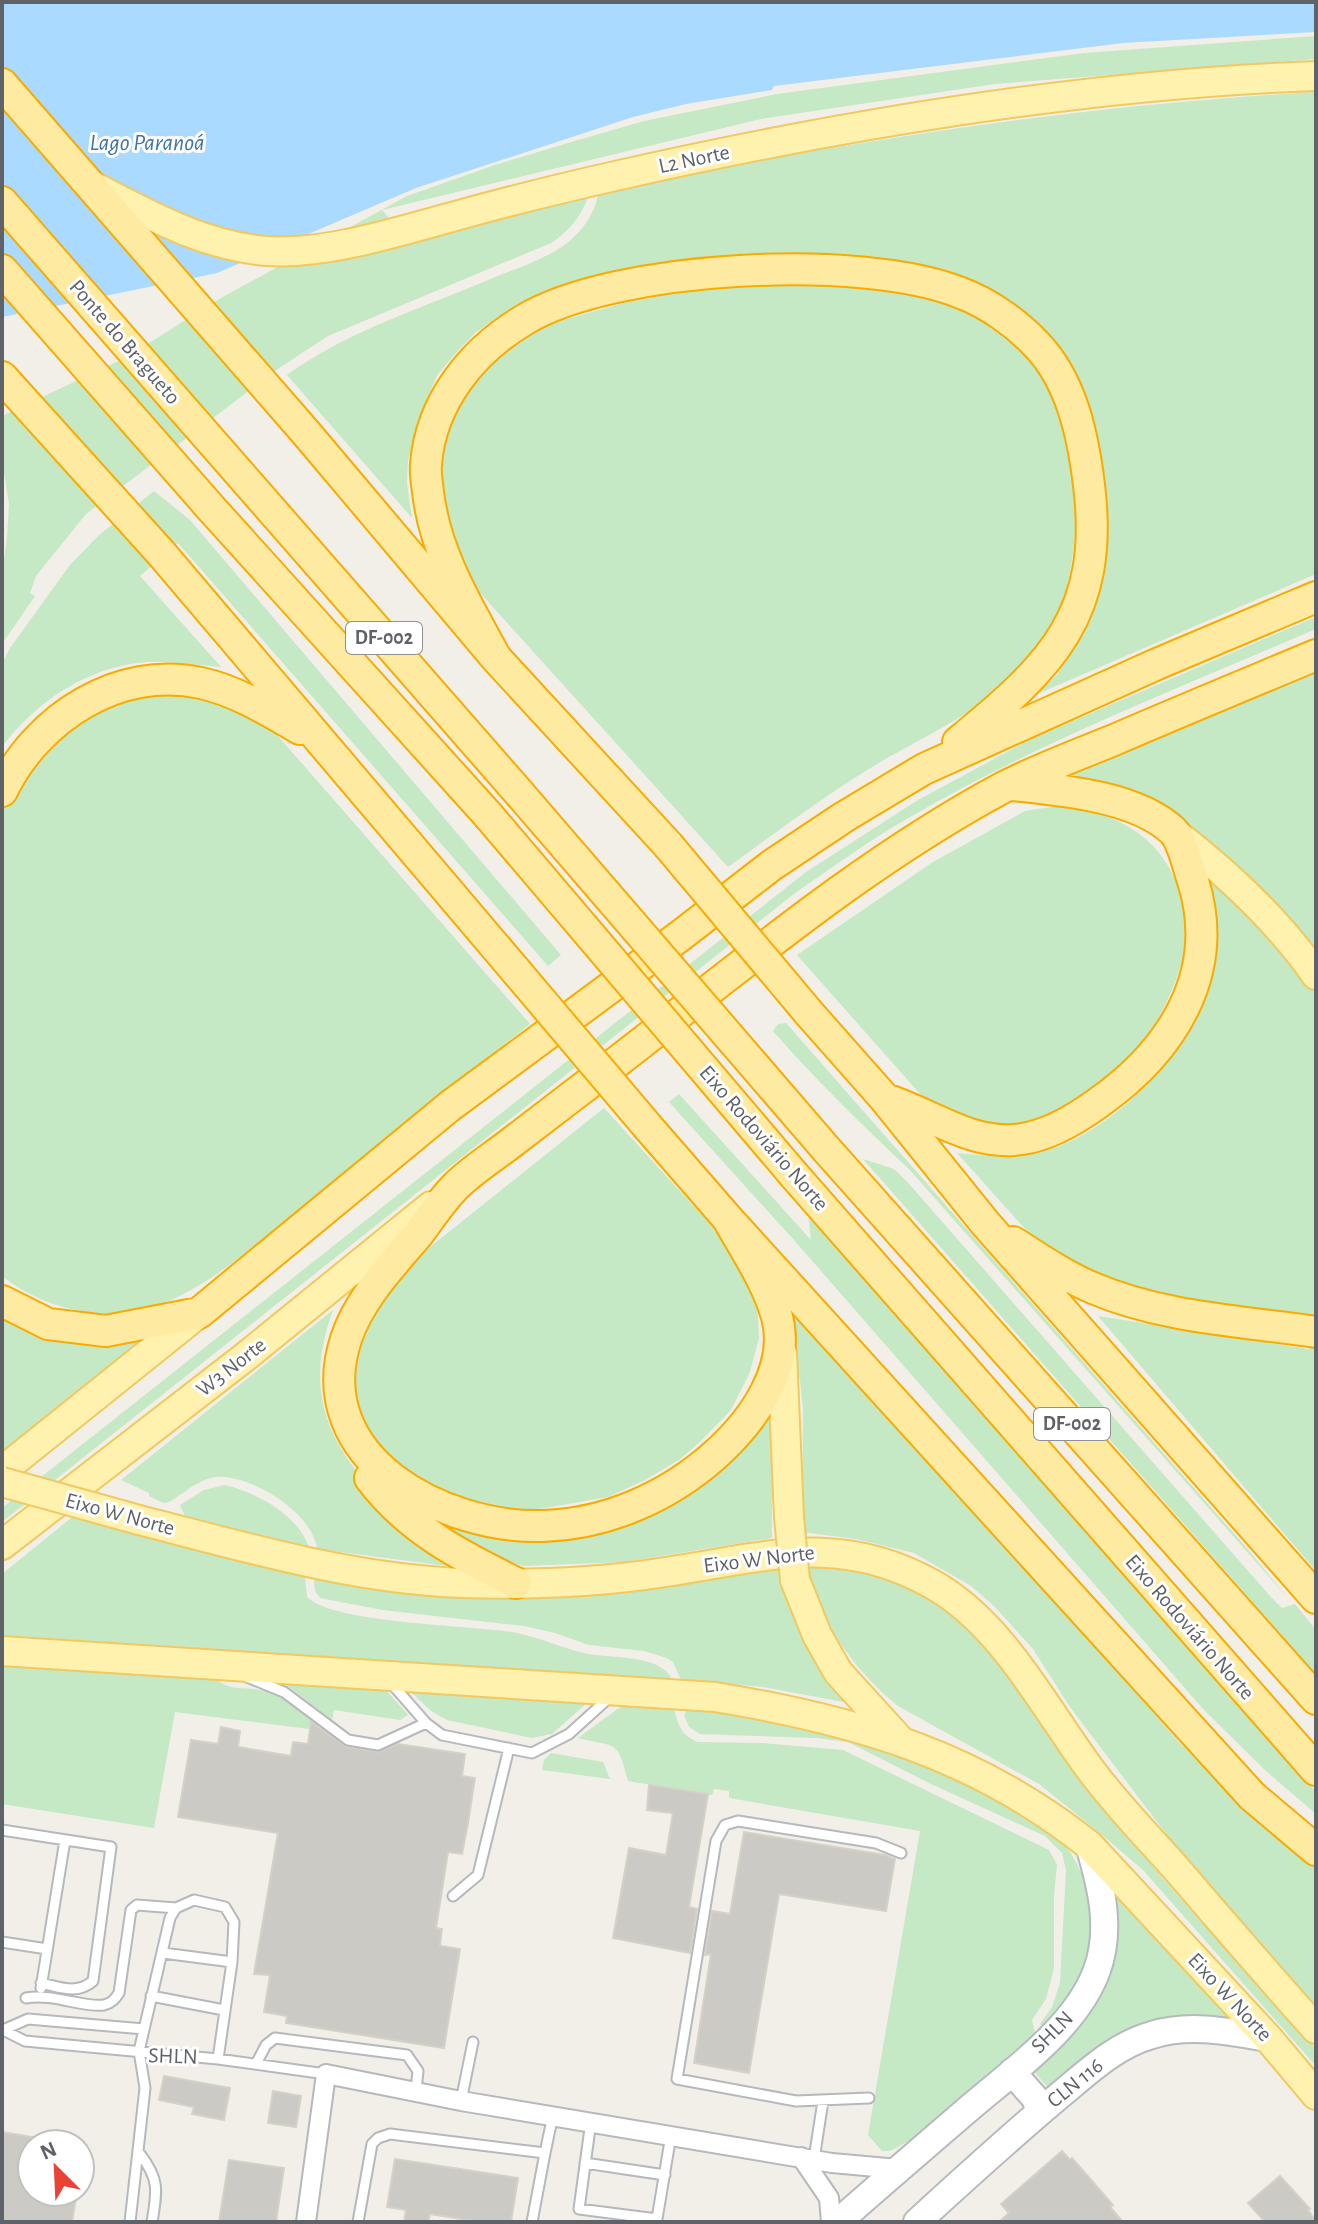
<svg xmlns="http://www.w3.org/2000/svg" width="1318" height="2224" font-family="'Alegreya Sans',sans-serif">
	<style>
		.green { fill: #c5e8c5 }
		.water { fill: #aadaff }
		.building { fill: #cccac5; stroke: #d6d1c6; stroke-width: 2 }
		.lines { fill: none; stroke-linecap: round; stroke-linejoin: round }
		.service-casing { stroke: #b5b8bc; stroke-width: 13 }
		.minor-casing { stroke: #b5b8bc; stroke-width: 22 }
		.secondary-casing { stroke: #b6babf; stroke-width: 30 }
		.primary-casing { stroke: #f2c960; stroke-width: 32 }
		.trunk-casing { stroke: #f9ab00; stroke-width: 34 }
		.service { stroke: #fff; stroke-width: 9 }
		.minor { stroke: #fff; stroke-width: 18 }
		.secondary { stroke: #fff; stroke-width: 26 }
		.primary { stroke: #fff2af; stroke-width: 28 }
		.trunk { stroke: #feeaa1; stroke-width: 30 }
		.primary-bridge-casing { stroke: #f2c960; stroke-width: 32; stroke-linecap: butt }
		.trunk-bridge-casing { stroke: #f9ab00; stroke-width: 34; stroke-linecap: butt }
		.primary-bridge { stroke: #fff2af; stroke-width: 28 }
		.trunk-bridge { stroke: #feeaa1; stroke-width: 30 }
		.labels { text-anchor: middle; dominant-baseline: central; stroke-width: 6; stroke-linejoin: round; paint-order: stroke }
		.shield { fill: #fff; stroke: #8f9295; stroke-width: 2 }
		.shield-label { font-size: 20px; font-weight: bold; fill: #5f6368 }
		.street-label { font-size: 22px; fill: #5f6368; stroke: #fff }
		.water-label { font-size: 24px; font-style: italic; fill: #4174aa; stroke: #fff }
	</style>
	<rect width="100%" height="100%" fill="#f1efe8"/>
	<path class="green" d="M1316 36V59L995 84 761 119 382 210 412 244 588 197C581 217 569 231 551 243L328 336 279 368 86 514 36 576 30 593 35 596 2 644V573L7 539 9 504 2 460V416L125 358 221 298 407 196 495 165 575 141 644 121 777 94 1084 53Z
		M1316 92V574L1035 695 1057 675 1086 625 1095 599 1105 542 1103 468 1092 418 1080 386 1044 332 859 259 794 255 695 260 622 273 571 286 508 310 475 333 456 353 438 374 425 403 418 420 408 461 407 483 412 518 287 375C349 330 423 308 493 278 515 269 540 261 560 248 579 236 594 216 598 195 685 172 773 157 862 143 1013 118 1163 101 1316 92Z
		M811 283C875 289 949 291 1003 331 1073 384 1088 509 1066 589 1058 617 1042 645 1022 667 984 710 930 733 882 761 828 793 778 831 728 867L472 584 457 561 437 493 444 433 476 374 521 338 549 324 624 303 690 290 747 285Z
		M154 491 190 520 561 955 548 966 178 543 140 576 221 667C196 665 171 661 147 662 89 666 36 701 2 747V664L10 648 70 565 98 536Z
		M1316 617V629C1179 688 1041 741 912 816 871 839 833 867 795 893L2 1522V1508L806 872 918 800 1033 738Z
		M1316 672V957L1133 793 1109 783 1067 777Z
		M186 694C221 700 249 714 277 735L530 1024C458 1081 387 1138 316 1195 268 1234 205 1294 145 1309 96 1321 41 1307 2 1276V808L26 764 87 711 146 695Z
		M1051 807C1111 807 1165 836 1181 897 1187 916 1188 938 1183 957 1165 1027 1113 1094 1045 1119 1036 1122 1026 1128 1017 1129 983 1133 947 1116 921 1095L797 955 933 862 1025 811Z
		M1203 875C1244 911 1287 946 1316 993V1571L1098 1316 1309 1349 1308 1318 1146 1297 1103 1282 1035 1240 957 1153C988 1156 1018 1160 1048 1150 1147 1119 1254 978 1203 875Z
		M786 1023 1245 1546 1288 1598 909 1169C861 1124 816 1080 773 1031L778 1024Z
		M679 1094 811 1240 808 1213 1316 1792V1814L1266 1771 1204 1710 794 1240 669 1102Z
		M604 1108 720 1235 757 1298 759 1338 750 1372 731 1410 701 1441 679 1460 645 1480 608 1497 539 1509 512 1510 486 1506 428 1486 394 1467 363 1428 349 1366 366 1309 410 1263Z
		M863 1159 894 1169 910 1185 1270 1596 1282 1608 1295 1604 1316 1630V1674Z
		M778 1285 1179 1742 1245 1806 1316 1867V2011L1254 1942 1170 1839 1070 1707 1033 1649 995 1607 971 1586 914 1553 856 1539 802 1532 803 1409 800 1380Z
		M333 1310C287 1435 373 1490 455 1567L317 1549C313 1513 251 1474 216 1477 196 1479 174 1502 166 1503 161 1503 154 1498 149 1496V1493L121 1480Z
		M2 1316 108 1345 127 1344 170 1325 2 1459Z
		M772 1397V1538L625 1562 523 1566 480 1551 422 1517 491 1536 527 1541 578 1536 636 1521Z
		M225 1485C257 1493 297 1514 309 1547L185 1516 180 1505 204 1490Z
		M76 1514 305 1577 307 1597C334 1624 474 1625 517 1633 542 1638 564 1649 588 1654 611 1658 664 1655 672 1680L2 1635V1574Z
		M806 1565 847 1567 899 1581 936 1599 976 1630 1108 1814 1177 1895 1316 2049V2066L1143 1870 1095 1829 1039 1784 898 1706C852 1668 821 1623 806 1565Z
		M779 1570C791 1625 814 1660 849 1703L763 1687 681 1680 673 1662 667 1658 644 1651 589 1645 555 1633 524 1626 383 1610 320 1598 315 1591 314 1579 383 1591 451 1598 524 1599 589 1596Z
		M2 1664 209 1675C236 1695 241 1684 268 1692 291 1699 307 1717 325 1731L175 1712 154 1828 2 1804Z
		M284 1683 385 1689 408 1715 400 1720 334 1710 332 1720Z
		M411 1692 588 1702 552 1734 532 1738 447 1720 431 1711Z
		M629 1704 674 1709C678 1725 682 1736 698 1742L761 1743 843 1750 1049 1850 1057 1865 1054 1895V1968L1046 1999 1032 2020 1035 2033 913 2139 890 2151H882L868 2135 920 1831 729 1798V1791L714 1789 712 1795 628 1781C617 1738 617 1748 578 1738L619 1708Z
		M688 1709 738 1712 910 1754 1030 1816 1060 1839 1071 1853 1086 1882 1092 1920 1086 1965 1074 1990 1054 2017 1042 2026 1040 2024 1052 2007 1060 1983 1066 1870 1062 1853 1045 1836 931 1784 848 1742 816 1738 700 1734 689 1727 684 1715Z
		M551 1753 603 1762 610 1779 542 1770 544 1760Z
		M1112 1892 1242 2029 1112 2039 1093 2051 1050 2090 1031 2068 1080 2020Z"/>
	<path class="water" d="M2 2H1316V32L1123 43 774 86 772 90 686 104 633 117 416 188 217 273 2 317Z"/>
	<path class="building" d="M311 1722 347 1747 378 1752 398 1744 465 1754 462 1776 475 1778 468 1823 462 1854 448 1852 436 1928 442 1929 440 1946 460 1949 444 2048 286 2023 287 2016 264 2012 270 1975 254 1974 278 1833 178 1817 191 1740 218 1744 221 1727 240 1731 238 1747 291 1756 293 1742 308 1744Z
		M649 1785 708 1794 689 1907 697 1909 690 1953 613 1938 629 1848 666 1855 673 1813 647 1810Z
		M744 1832 885 1855 895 1859 886 1911 779 1894 749 2073 694 2063 711 1954 705 1955 712 1911 730 1914Z
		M164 2076 230 2088 224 2120 192 2114 194 2107 159 2100Z
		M273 2091 301 2096 296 2127 268 2123Z
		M2 2132 32 2137V2192H77L72 2222H2Z
		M1062 2151 1070 2160 1072 2158 1113 2205 1110 2207 1123 2222H999L1009 2213 1001 2204Z
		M395 2159 518 2178 511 2222H480L430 2214 428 2222H404L406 2210 387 2207Z
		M229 2160 284 2168 276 2222H219Z
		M1280 2176 1310 2209 1308 2210 1316 2222H1265L1248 2203Z"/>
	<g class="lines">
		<defs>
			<path id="service" d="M247 1677 284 1692 348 1740 378 1745 426 1723
				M392 1684 426 1723 442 1735 532 1753 569 1734 611 1696
				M2 1830 111 1847 93 1981C77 1995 60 1987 41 1983
				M453 1896 478 1875 509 1748
				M2 1942 47 1949
				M163 1953 232 1962
				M41 1988 65 1840
				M151 1996 224 2010
				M26 1998C53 1993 83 2008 104 2005 112 2003 115 1999 119 1993L131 1910 137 1905 176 1908
				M3 2030 25 2041 218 2059 326 2074
				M3 2030 28 2019 144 2029
				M256 2064 266 2045 275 2038 407 2055 418 2071 416 2090
				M869 2098 796 2101 677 2079 716 1841 725 1825 738 1821 876 1843 901 1853
				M461 2101 473 2042
				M591 2121 579 2209 657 2219 671 2135
				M545 2153 553 2115
				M140 2154C160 2180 157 2191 152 2222
				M814 2159 823 2101
				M585 2163 665 2175
				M130 2222 145 2088 139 2051 170 1918 176 1908 194 1900 225 1907 234 1922 232 1962 218 2059
				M358 2222 372 2144 378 2138 390 2134 545 2153 532 2222"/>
			<path id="minor" d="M801 2157 829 2198 831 2222
				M306 2222 326 2074 461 2101 832 2163 898 2169"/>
			<path id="secondary" d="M1012 2072 1035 2098 1040 2111
				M838 2222C880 2185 923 2148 966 2111 1011 2072 1076 2028 1097 1970 1112 1928 1101 1886 1089 1845
				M917 2222C964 2179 1011 2136 1060 2095 1089 2071 1116 2045 1152 2035 1190 2023 1231 2032 1268 2038"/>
			<path id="primary" d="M91 185C147 214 203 246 267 251 326 255 396 232 452 217 509 201 566 187 624 174 847 124 1087 84 1316 76
				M1175 833C1228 874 1277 919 1316 975
				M782 1353 789 1517
				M2 1471 199 1313
				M139 1520C245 1547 352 1579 462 1583 527 1585 594 1583 659 1573 759 1559 836 1530 932 1584 1002 1623 1044 1707 1090 1769 1115 1803 1145 1834 1173 1865 1220 1920 1268 1975 1316 2029
				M2 1545 245 1357 431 1206
				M795 1580 817 1635 838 1672 898 1738
				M2 1651 715 1697C856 1720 976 1755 1089 1845L1268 2038 1316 2095"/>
			<path id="trunk" d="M2 84 307 434 496 658 668 845
				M2 202 520 794
				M2 270 210 507 488 815
				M2 377 161 553 516 971
				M496 658C467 605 435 553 428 492 427 483 425 473 426 464 431 402 472 351 524 320 615 265 863 253 961 293 988 303 1016 323 1036 344 1072 381 1083 436 1089 485 1105 615 1051 666 958 742
				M2 791C37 718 119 665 201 683 237 691 269 711 300 729
				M808 1012 885 1099 985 1223 1316 1598
				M885 1099C931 1113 971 1147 1022 1139 1050 1135 1076 1119 1098 1103 1172 1051 1222 973 1193 881 1188 867 1183 841 1173 831 1136 796 1060 790 1012 785
				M648 1127 728 1219 1252 1796 1316 1850
				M827 1150 1316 1699
				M794 1175 1316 1770
				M728 1219C745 1250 768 1283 777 1317 791 1369 752 1422 715 1455 668 1497 607 1524 543 1526 444 1529 307 1459 346 1339 359 1299 392 1265 419 1233 431 1217 442 1200 456 1186 472 1170 493 1157 511 1143 548 1115 585 1086 622 1058 745 963 866 861 1004 787 1039 769 1077 755 1114 740 1181 711 1249 683 1316 655
				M1013 1242C1038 1258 1066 1277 1093 1288 1163 1318 1242 1321 1316 1332
				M2 1301 48 1324 106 1331 199 1313 450 1106 680 936 772 865 844 817 924 769 1157 664 1316 597
				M370 1478C408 1529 461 1556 516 1583"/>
		</defs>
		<use href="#service" class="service-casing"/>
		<use href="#minor" class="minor-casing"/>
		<use href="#secondary" class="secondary-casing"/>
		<use href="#primary" class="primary-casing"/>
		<use href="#trunk" class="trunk-casing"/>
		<use href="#service" class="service"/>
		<use href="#minor" class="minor"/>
		<use href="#secondary" class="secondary"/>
		<use href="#primary" class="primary"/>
		<use href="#trunk" class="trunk"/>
		<defs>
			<path id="primary-bridge" d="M2 1482 139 1520
				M789 1517 795 1580"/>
			<path id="trunk-bridge" d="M520 794 827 1150
				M488 815 794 1175
				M668 845 808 1012
				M516 971 648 1127"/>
		</defs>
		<use href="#primary-bridge" class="primary-bridge-casing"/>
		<use href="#trunk-bridge" class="trunk-bridge-casing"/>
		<use href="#primary-bridge" class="primary-bridge"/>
		<use href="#trunk-bridge" class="trunk-bridge"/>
	</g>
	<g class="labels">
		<g class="shield">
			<rect x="346" y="622" width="76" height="32" rx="6"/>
			<rect x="1034" y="1408" width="76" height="32" rx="6"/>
		</g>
		<g class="shield-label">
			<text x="384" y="638">DF-002</text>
			<text x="1072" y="1424">DF-002</text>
		</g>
		<g class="street-label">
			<text transform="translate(694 159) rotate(-12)">L2 Norte</text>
			<text transform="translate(125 342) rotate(49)">Ponte do Bragueto</text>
			<text transform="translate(764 1138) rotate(49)">Eixo Rodoviário Norte</text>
			<text transform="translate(231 1367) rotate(-38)">W3 Norte</text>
			<text transform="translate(120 1514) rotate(15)">Eixo W Norte</text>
			<text transform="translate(759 1559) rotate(-7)">Eixo W Norte</text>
			<text transform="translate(1190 1627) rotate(49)">Eixo Rodoviário Norte</text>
			<text transform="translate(1230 1997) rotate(47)">Eixo W Norte</text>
			<text transform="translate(1052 2032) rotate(-45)">SHLN</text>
			<text transform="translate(173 2056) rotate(2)">SHLN</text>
			<text transform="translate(1075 2083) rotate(-39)">CLN 116</text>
		</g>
		<g class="water-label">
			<text x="147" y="143">Lago Paranoá</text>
		</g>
	</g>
	<rect width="1318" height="2224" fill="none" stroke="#5f6368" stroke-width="8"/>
	<g transform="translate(56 2168) rotate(336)"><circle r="38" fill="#ffffff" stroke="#bfc1c3" stroke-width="2"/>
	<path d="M0-6L14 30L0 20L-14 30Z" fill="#ea4335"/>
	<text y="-12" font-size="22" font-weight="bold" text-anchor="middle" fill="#5f6368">N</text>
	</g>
</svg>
